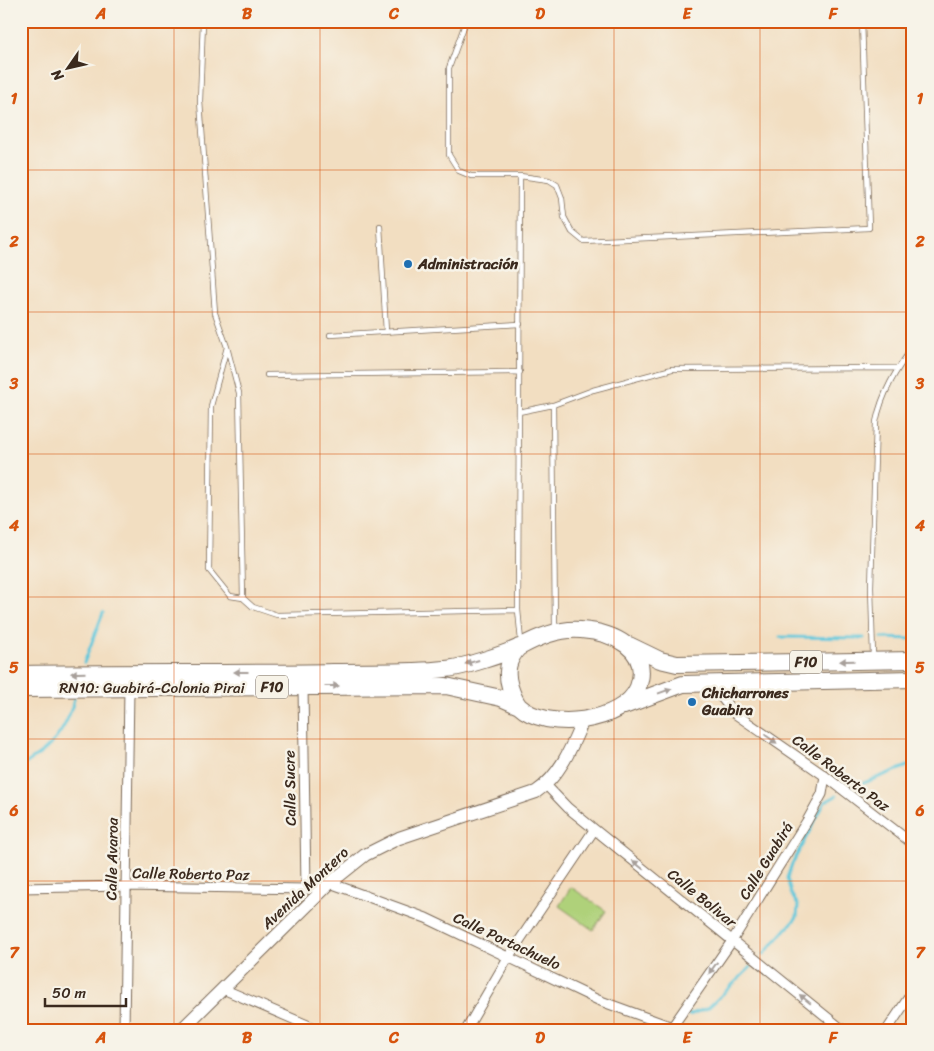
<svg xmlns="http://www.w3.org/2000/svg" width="934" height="1051" font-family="Sriracha,sans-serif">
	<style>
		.green { fill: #afd17a; stroke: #757e4c }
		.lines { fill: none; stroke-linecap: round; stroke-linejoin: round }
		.stream { stroke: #5fc7db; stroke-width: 3 }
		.lane-casing { stroke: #7b6957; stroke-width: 6 }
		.street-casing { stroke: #7b6957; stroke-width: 11 }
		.secondary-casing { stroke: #7b6957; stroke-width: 14 }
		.highway-casing { stroke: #7b6957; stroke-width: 18 }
		.lane { stroke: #fff; stroke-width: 4.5 }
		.street { stroke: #fff; stroke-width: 9 }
		.secondary { stroke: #fff; stroke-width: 12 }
		.highway { stroke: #fff; stroke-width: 16 }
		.oneway { fill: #a79f9a }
		.grid { fill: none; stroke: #d7540e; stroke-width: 1; stroke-opacity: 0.55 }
		.poi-dot { fill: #1f6fb2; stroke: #f7f3e8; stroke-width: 2 }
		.labels { text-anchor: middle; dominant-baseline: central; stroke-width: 5; stroke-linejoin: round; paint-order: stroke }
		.shield { fill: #f7f3e8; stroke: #73665b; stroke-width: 1 }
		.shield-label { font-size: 14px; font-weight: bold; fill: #3b2a1e }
		.poi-label { font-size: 15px; font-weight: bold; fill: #3b2a1e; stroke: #f7f3e8; text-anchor: start }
		.street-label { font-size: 15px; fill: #3b2a1e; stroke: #f7f3e8 }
		.neatline { fill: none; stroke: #d7540e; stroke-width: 2 }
		.grid-label { font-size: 16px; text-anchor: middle; font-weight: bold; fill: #d7540e }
	</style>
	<rect width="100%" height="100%" fill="#f7f3e8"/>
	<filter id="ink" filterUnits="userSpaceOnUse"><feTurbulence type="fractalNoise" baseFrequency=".02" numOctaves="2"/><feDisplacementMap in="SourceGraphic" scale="10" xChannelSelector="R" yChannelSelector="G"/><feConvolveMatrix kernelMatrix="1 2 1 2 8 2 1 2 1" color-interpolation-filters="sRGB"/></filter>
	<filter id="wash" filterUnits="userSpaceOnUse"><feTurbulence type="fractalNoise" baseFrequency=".0096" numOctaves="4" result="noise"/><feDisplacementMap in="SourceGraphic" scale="20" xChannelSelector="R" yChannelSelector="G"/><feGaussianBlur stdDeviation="1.12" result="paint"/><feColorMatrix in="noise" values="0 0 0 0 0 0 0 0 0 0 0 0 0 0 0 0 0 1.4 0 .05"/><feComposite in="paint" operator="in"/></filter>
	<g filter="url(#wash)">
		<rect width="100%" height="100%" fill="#f2dec1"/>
		<path class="green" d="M571 887 606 911 593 930 559 906Z"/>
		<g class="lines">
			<path class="stream" d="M780 637 864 638
				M882 638 913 639
				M84 663 103 613
				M21 768C29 760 39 756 47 748 61 735 70 717 74 699
				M853 787 913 764
				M764 954 797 917 798 905 791 894 787 878 792 864 825 802 836 796
				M689 1015 708 1008 751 967
				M649 1030 653 1028"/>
		</g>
	</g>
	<g filter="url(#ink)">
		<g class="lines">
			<defs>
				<path id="lane" d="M203 21 200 101 215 313 227 347 239 393 243 598 253 607 277 615 518 610
					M466 21 449 68V155L459 171 471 176H520L549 180 557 185 562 198 564 217 572 232 583 241 869 228 862 21
					M520 176 518 610 521 641
					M380 226 386 332
					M330 335 520 324
					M227 347 211 406 209 570 230 596 243 598
					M267 375 520 372
					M553 405 555 629
					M519 412 553 405 593 390 672 369 897 368
					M873 657 871 587 876 422C882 393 896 370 913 347"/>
				<path id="street" d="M710 683 734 713 825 776 913 844
					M303 686 306 889
					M546 785 568 808 843 1030
					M21 888 125 886 306 889 330 883 426 918 598 1000 672 1027
					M223 989 319 1030
					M124 1030 129 688
					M466 1030 509 956 594 830
					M670 1030 732 941 807 821 822 794 825 776
					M887 1030 913 991"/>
				<path id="secondary" d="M181 1030 330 883 365 855 399 838 536 792C561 775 572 746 583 720"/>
				<path id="highway" d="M629 645 660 660 677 664 913 660
					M21 674C125 672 229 674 333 672 370 671 408 673 445 669 462 668 504 654 520 647 538 637 560 628 581 630 612 632 652 649 638 687 624 723 546 732 519 706 515 701 512 693 510 687 505 671 508 659 519 647
					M21 689 446 686 501 698 519 706
					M624 706 683 684 913 679"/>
			</defs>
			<use href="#lane" class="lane-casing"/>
			<use href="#street" class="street-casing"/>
			<use href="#secondary" class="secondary-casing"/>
			<use href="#highway" class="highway-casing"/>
			<use href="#lane" class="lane"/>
			<use href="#street" class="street"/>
			<use href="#secondary" class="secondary"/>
			<use href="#highway" class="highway"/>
		</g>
		<defs><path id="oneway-solid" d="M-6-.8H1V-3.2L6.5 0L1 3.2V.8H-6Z" transform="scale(1.25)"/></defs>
		<g class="oneway">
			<use href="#oneway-solid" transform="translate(847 661) rotate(179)"/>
			<use href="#oneway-solid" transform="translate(472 662) rotate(164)"/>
			<use href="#oneway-solid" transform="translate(241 672) rotate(180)"/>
			<use href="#oneway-solid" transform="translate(78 673) rotate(179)"/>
			<use href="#oneway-solid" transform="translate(332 686)"/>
			<use href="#oneway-solid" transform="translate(665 691) rotate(-20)"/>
			<use href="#oneway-solid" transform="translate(771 739) rotate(35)"/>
			<use href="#oneway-solid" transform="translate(638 865) rotate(-141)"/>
			<use href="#oneway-solid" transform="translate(713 968) rotate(125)"/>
			<use href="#oneway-solid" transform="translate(805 999) rotate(-141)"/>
		</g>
	</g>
	<path class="grid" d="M174 21V1030M320 21V1030M467 21V1030M614 21V1030M760 21V1030M21 170H913M21 312H913M21 454H913M21 597H913M21 739H913M21 881H913"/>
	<g class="poi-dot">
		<circle cx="408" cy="264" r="5"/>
		<circle cx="692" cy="702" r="5"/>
	</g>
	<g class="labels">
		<g class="shield">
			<rect x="790" y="650.5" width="32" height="23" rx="4"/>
			<rect x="256" y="675.5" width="32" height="23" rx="4"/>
		</g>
		<g class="shield-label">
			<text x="806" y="662">F10</text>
			<text x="272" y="687">F10</text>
		</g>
		<g class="poi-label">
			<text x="418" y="264">Administración</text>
			<text x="702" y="693">Chicharrones<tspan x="702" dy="17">Guabira</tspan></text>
		</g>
		<g class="street-label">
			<text x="152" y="688">RN10: Guabirá-Colonia Pirai</text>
			<text transform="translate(841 773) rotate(37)">Calle Roberto Paz</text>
			<text transform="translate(290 788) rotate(-91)">Calle Sucre</text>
			<text transform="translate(112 859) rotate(-89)">Calle Avaroa</text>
			<text transform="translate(766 861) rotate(-58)">Calle Guabirá</text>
			<text transform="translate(191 874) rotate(1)">Calle Roberto Paz</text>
			<text transform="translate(305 888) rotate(-43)">Avenida Montero</text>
			<text transform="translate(702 898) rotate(39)">Calle Bolivar</text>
			<text transform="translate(507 941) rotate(25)">Calle Portachuelo</text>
		</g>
	</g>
	<rect width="934" height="1051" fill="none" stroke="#f7f3e8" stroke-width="55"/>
	<g transform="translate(68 68) rotate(236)" stroke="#f7f3e8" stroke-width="4" paint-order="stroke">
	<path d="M0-4L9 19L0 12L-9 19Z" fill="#3b2a1e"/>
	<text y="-8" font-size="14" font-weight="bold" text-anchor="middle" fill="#3b2a1e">N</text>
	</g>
	<path d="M45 998v8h81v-8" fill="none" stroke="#3b2a1e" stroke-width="2.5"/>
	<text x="52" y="998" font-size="15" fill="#3b2a1e" stroke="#f7f3e8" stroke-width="4" paint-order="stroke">50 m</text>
	<rect x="28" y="28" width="878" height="996" class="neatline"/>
	<g class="grid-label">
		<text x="101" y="19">A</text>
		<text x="247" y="19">B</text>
		<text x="394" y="19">C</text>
		<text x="540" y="19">D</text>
		<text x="687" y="19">E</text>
		<text x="833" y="19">F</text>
		<text x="14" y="104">1</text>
		<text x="920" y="104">1</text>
		<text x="14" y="247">2</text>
		<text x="920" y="247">2</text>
		<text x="14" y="389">3</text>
		<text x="920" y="389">3</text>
		<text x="14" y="531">4</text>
		<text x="920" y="531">4</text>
		<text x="14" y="673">5</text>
		<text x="920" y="673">5</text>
		<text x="14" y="816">6</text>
		<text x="920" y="816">6</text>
		<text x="14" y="958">7</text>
		<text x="920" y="958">7</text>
		<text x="101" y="1043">A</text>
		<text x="247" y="1043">B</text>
		<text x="394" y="1043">C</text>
		<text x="540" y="1043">D</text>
		<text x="687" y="1043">E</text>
		<text x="833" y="1043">F</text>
	</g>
</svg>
